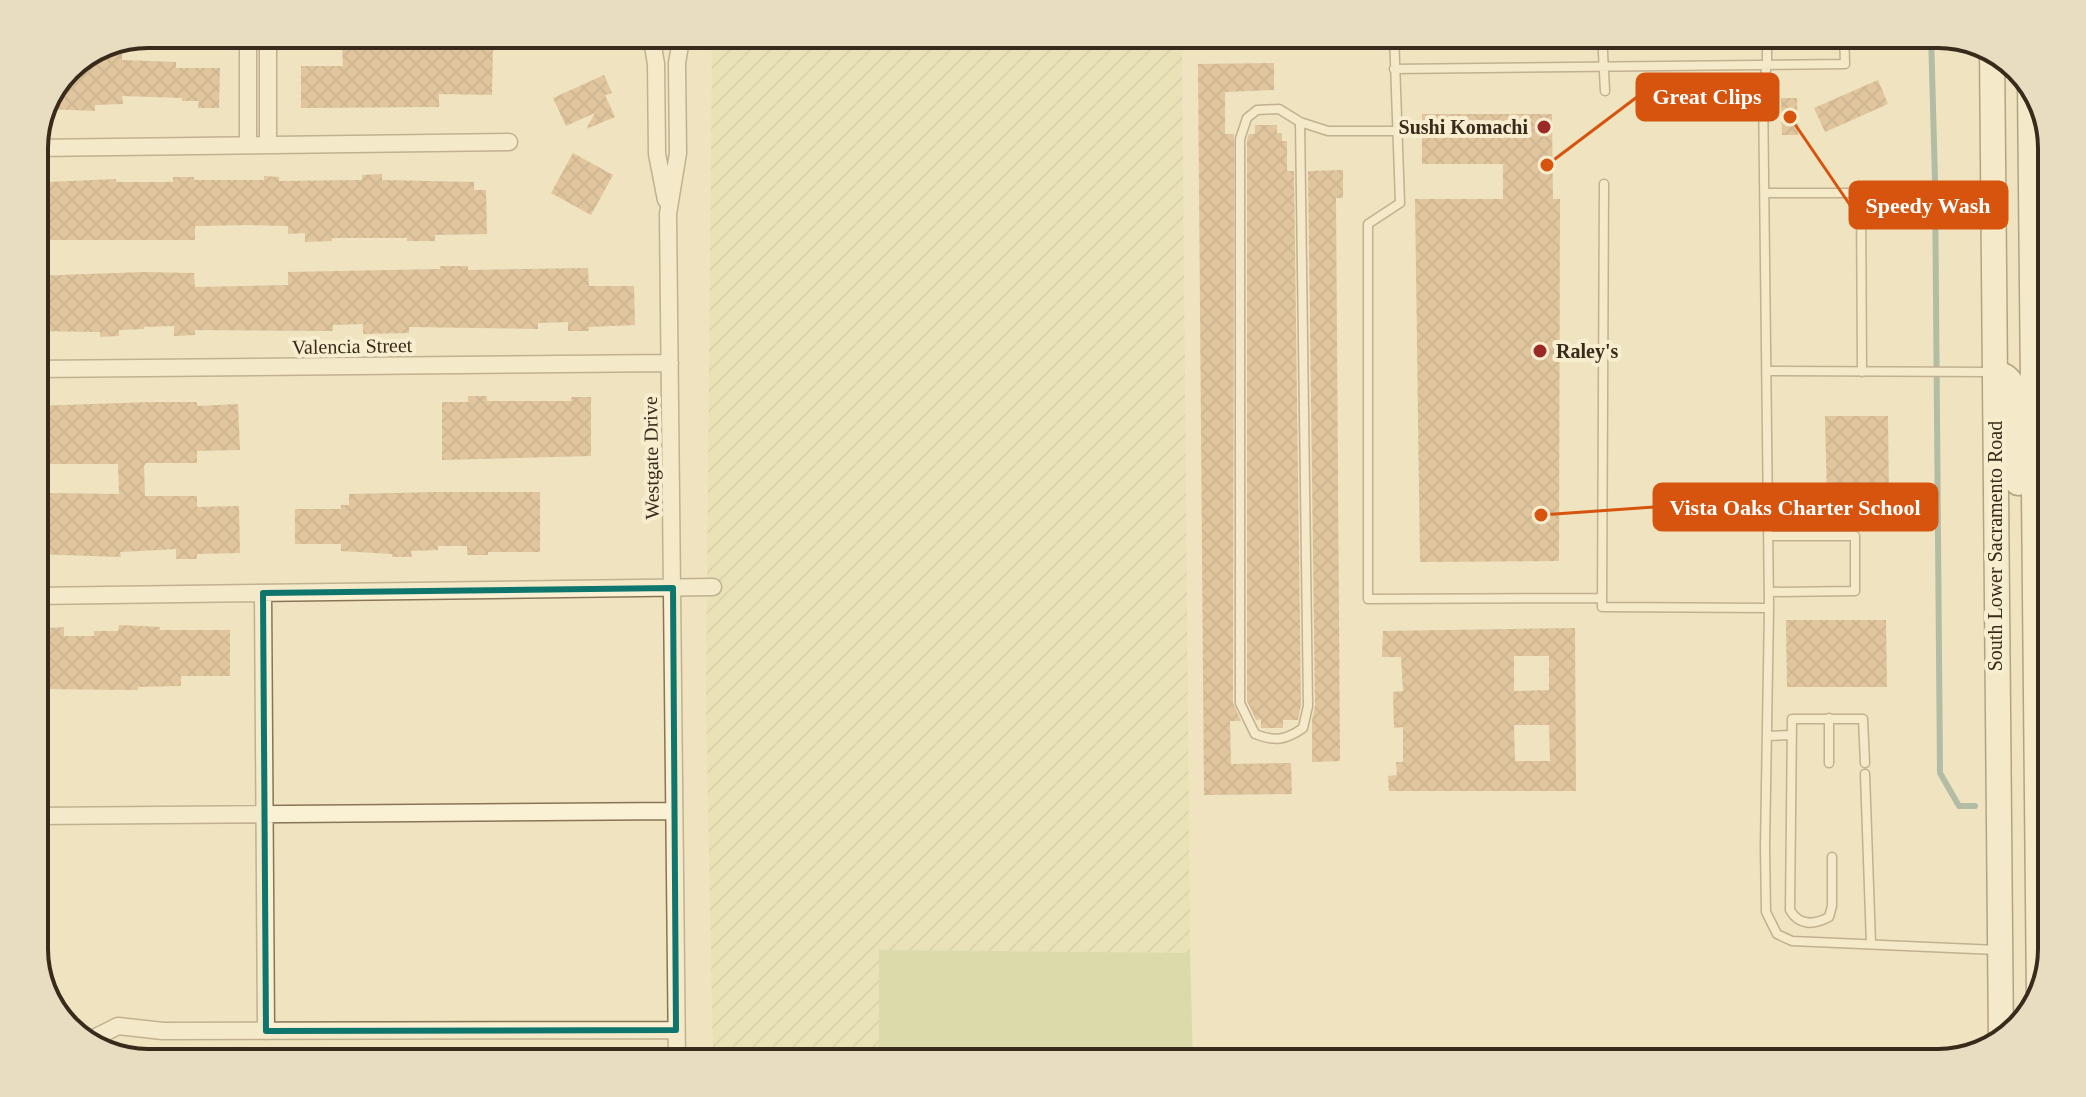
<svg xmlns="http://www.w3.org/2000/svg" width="2086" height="1097" font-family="'Times New Roman',serif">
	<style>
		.farmland { fill: url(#farmland-furrows) }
		.green { fill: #c4ce93 }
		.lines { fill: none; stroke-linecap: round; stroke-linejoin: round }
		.stream { stroke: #6a8f88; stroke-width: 6 }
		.building { fill: url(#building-cross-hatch); fill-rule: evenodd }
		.service-casing { stroke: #897457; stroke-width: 11 }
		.minor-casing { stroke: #897457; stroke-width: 19 }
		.secondary-casing { stroke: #6b553a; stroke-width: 27 }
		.service { stroke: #faf0d3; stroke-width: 8 }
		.minor { stroke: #faf0d3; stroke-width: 16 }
		.secondary { stroke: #faf0d3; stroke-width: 24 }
		.marked { fill: none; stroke: #0f766e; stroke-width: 6; stroke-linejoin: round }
		.poi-dot { fill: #9a2a25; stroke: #f7edcf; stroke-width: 3 }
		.labels { text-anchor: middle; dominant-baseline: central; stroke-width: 8; stroke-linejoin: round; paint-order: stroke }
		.poi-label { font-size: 20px; font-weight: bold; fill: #382b1c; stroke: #f7edcf; text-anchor: end }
		.street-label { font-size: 20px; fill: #382b1c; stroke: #f7edcf }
		.rim { fill: none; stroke: #382b1c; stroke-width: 4 }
		.leader { fill: none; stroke: #d6540e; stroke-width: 3 }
		.callout-dot { fill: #d6540e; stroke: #f7edcf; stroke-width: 3 }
		.callout { fill: #d6540e; stroke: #d6540e; stroke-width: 3 }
		.callout-label { font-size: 22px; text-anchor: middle; font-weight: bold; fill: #fff }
	</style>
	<defs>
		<pattern id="farmland-furrows" width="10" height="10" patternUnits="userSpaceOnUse" patternTransform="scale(2)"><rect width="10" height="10" fill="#e5dfad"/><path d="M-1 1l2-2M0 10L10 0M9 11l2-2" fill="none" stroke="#c5c094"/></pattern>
		<pattern id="building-cross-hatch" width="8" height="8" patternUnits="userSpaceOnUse" patternTransform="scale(2)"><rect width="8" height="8" fill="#cf9f74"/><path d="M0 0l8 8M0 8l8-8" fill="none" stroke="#a9825e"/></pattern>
	</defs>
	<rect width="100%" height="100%" fill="#efe4bf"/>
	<path class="farmland" d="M712 44 1182 48 1190 953 879 950V1063H713L706 697Z"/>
	<path class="green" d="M879 950 1190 953 1193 1063H879Z
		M638 1050 655 1063H148L118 1056Z"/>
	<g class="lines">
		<path class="stream" d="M1931 34 1935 180 1940 773 1959 806H1975"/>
	</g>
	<path class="building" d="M387 44V47H493L492 95 439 94V107L301 108V66H343L342 45Z
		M122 45V60L176 62V68H220L219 108H198L199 101H182V98L122 96 123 104 95 105V111L49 109 68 67Z
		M1274 63V90L1225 92V134H1234L1233 703 1241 721H1230L1231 764 1291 763 1292 794 1204 795 1198 64Z
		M604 75 612 93 605 95 615 117 586 129 595 113 566 126 553 98Z
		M1878 80 1888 104 1825 132 1814 108Z
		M1781 98H1797L1798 135H1782Z
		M1422 114H1552L1553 199H1560L1559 561 1420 562 1415 199H1503V164H1422Z
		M1255 125H1277V133H1282V141H1287V171H1294L1301 705 1298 720H1283V728H1261V719L1256 720 1247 701V140L1249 134H1255Z
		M573 153 613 175 591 215 551 193Z
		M1343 170V198H1336L1340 761 1312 762V720L1315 706 1308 171Z
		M382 174V180L474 182V190H486L487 234 435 235V241H407V238H332V241L305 242V233L288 234V226L249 225 195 226V240H34V187H47V182L116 179V182H173V177H194V180H264V176L279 177V181L362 180V175Z
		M440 266H468V270L588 268 589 286H634L635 325 589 327V331H568V322L538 323V329L409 327V333L363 334V324L333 325V331L195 330V335L174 336V326L144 327V329L119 330V336L100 337V332L34 331V276L143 272 194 273 195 287 288 285V272L440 269Z
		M468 396H487V401H571V397H591V456L442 460V402H468Z
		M152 402H197V406L238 404 240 450 197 451V463H146L144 466 145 496H197V507L239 506 240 553 197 554V559H176V549L120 552 121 557 34 554V496H48V493L119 494 118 464H34V406Z
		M1825 416H1888L1889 498 1827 499Z
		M437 492H540V552H488V555H467V546H438V550L411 551 412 557H392V554L341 551V544H295V509H341V505H349V494Z
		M1786 620H1886L1887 687H1787Z
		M119 625 160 627V630H230V676H181V686L138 687V690L34 689V629L64 627V636H94V631H118Z
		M1575 628 1576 791H1389L1388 776 1397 775 1396 762H1403V727L1394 728 1393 692 1403 691 1401 657H1382L1383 631ZM1514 656H1549V690L1514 691ZM1514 725H1549L1550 761H1515Z"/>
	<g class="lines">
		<defs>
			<path id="service" d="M1394 34 1400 203 1368 224V599L1602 598
				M1602 34 1605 91
				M1394 69 1845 64 1844 34
				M1300 122 1308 706 1303 728C1286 740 1275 742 1255 734L1240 703V139L1247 118 1257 110 1279 109 1300 122 1328 131H1397
				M1604 184 1602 607 1769 608 1763 88 1767 64V34
				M1765 193H1861L1862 372
				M1768 371 1991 372
				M2035 469H2052
				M1769 536H1855V591L1769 592
				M1769 608 1765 847 1766 912 1777 934 1792 941 1997 950
				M1829 718V763
				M1767 736 1790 735
				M1865 774 1871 944
				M1832 857V906L1829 917C1814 925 1799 926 1790 910L1792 719H1863L1865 763"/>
			<path id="minor" d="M248 34V145
				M268 34V145
				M651 34 656 64 657 154 666 200
				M34 148 509 142
				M34 369 670 363
				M263 593 266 1031
				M34 596 713 587
				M34 816 674 811
				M90 1045 92 1039 118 1026 163 1031 676 1030
				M677 1063 668 214 678 153 677 63 682 34"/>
			<path id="secondary" d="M1992 48 2001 1044
				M2030 83 2039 1001
				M1994 372C2005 375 2010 378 2014 389L2018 483"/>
		</defs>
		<use href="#service" class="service-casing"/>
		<use href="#minor" class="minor-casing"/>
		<use href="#secondary" class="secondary-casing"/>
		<use href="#service" class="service"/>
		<use href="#minor" class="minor"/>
		<use href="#secondary" class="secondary"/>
	</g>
	<path d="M0 0H2086V1097H0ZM673 588 676 1030 266 1031 263 593Z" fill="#efe4bf" fill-opacity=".55" fill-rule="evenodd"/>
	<path class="marked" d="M673 588 676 1030 266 1031 263 593Z"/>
	<g class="poi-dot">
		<circle cx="1544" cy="127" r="8"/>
		<circle cx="1540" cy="351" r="8"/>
	</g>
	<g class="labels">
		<g class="poi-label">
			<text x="1528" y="127">Sushi Komachi</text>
			<text x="1556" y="351" text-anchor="start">Raley's</text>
		</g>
		<g class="street-label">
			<text transform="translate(352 346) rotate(-1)">Valencia Street</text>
			<text transform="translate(651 458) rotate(-91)">Westgate Drive</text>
			<text transform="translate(1995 546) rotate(-90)">South Lower Sacramento Road</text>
		</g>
	</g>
	<path d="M0 0H2086V1097H0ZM148 48H1938A100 100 0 0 1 2038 148V949A100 100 0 0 1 1938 1049H148A100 100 0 0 1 48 949V148A100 100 0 0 1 148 48Z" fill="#e8ddc1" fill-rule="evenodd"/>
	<path class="rim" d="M148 48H1938A100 100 0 0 1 2038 148V949A100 100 0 0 1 1938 1049H148A100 100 0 0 1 48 949V148A100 100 0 0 1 148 48Z"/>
	<path class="leader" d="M1547 165L1637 97M1790 117L1850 205M1541 515L1654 507"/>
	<g class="callout-dot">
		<circle cx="1547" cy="165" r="8"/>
		<circle cx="1790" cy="117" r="8"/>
		<circle cx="1541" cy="515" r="8"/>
	</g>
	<g class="callout">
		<rect x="1637" y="74" width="141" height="46" rx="8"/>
		<rect x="1850" y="182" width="157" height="46" rx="8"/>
		<rect x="1654" y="484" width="283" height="46" rx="8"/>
	</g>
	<g class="callout-label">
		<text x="1707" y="104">Great Clips</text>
		<text x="1928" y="213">Speedy Wash</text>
		<text x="1795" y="515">Vista Oaks Charter School</text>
	</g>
</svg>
